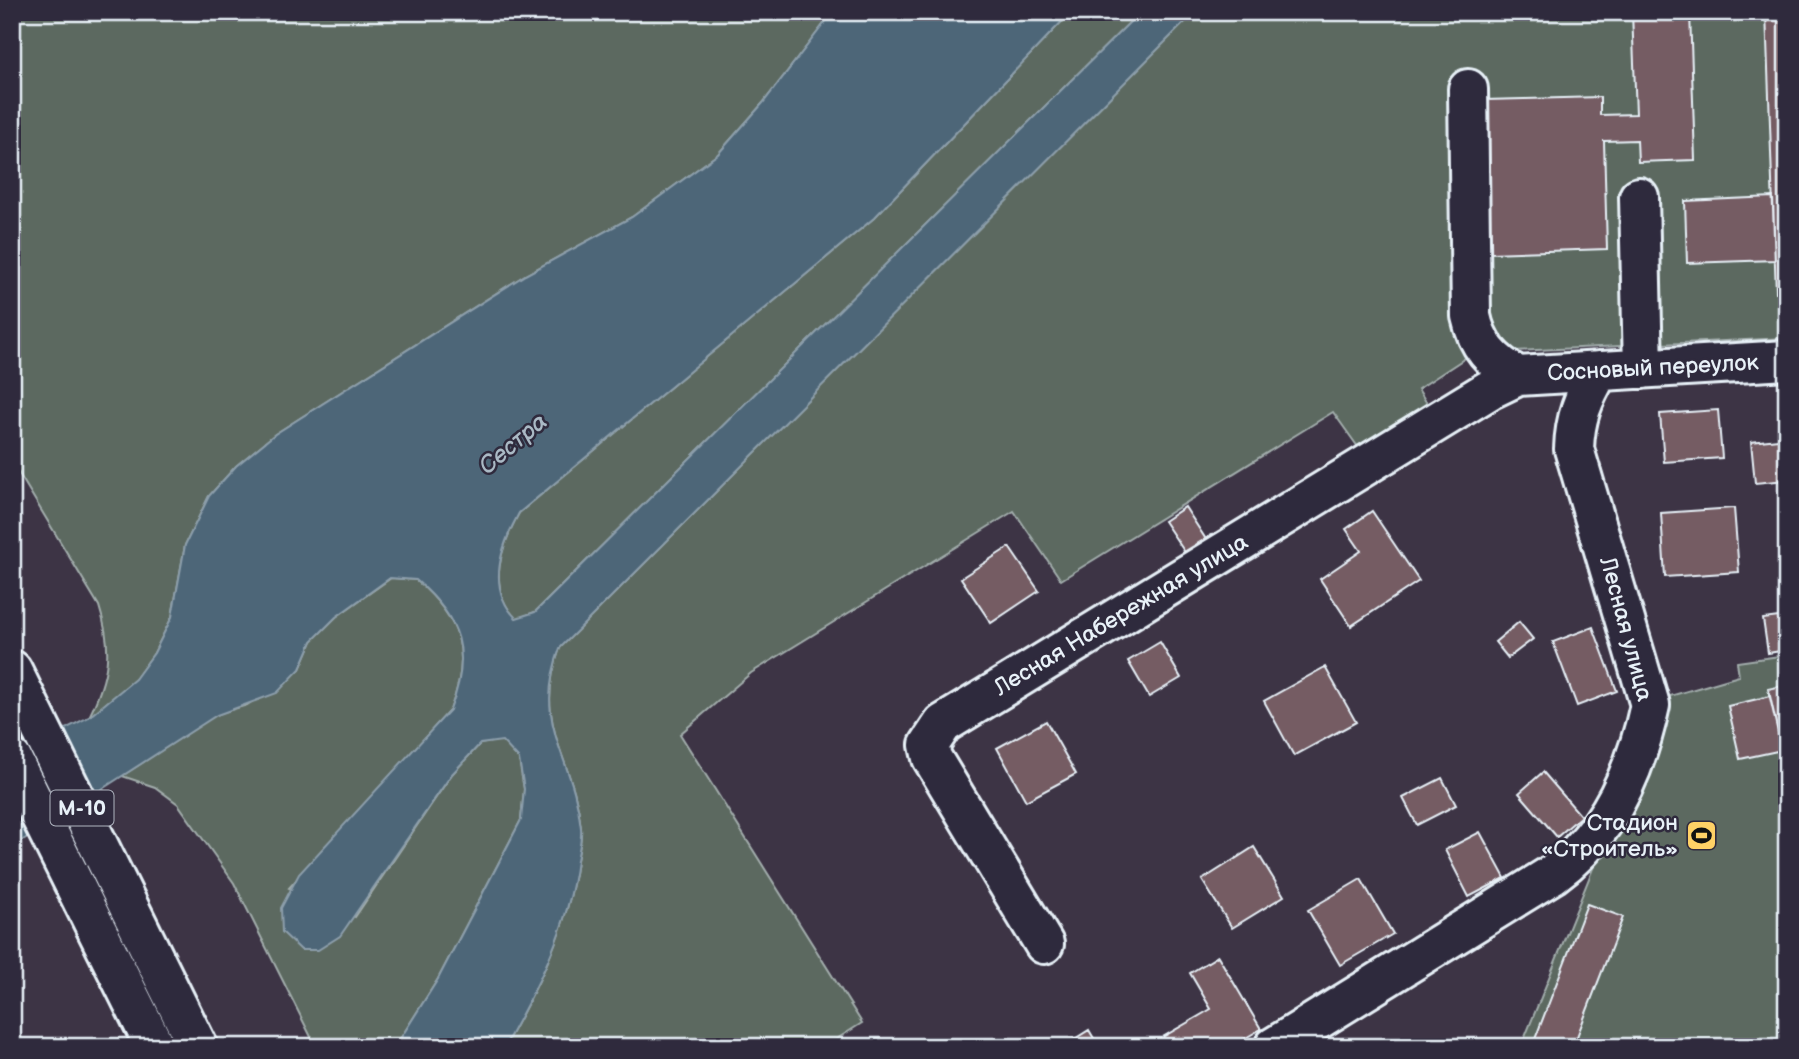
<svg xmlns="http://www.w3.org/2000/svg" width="1799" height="1059" font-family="'Balsamiq Sans',sans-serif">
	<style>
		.green { fill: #5c6960; stroke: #a2adac; stroke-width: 2 }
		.water { fill: #4e6678; stroke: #8c9eab; stroke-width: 2 }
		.building { fill: #745c63; stroke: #e8f1f8; stroke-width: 2 }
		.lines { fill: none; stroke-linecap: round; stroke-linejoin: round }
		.minor-casing { stroke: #e8f1f8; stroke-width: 44 }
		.highway-casing { stroke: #e8f1f8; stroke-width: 44 }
		.minor { stroke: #2f2a3d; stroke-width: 38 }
		.highway { stroke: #2f2a3d; stroke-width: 38 }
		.labels { text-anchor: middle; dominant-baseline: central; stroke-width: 5; stroke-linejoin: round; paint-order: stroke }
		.shield { fill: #2f2a3d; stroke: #b0b5c0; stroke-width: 2 }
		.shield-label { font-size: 21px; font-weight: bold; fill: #e8f1f8 }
		.street-label { font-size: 23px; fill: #e8f1f8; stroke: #2f2a3d }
		.poi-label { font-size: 23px; fill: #e8f1f8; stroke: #2f2a3d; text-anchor: end }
		.water-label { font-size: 24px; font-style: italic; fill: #aab9c5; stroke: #2f2a3d }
	</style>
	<rect width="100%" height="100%" fill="#3d3445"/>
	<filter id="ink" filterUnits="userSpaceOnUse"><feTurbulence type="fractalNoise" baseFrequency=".0143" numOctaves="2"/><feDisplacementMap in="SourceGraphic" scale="14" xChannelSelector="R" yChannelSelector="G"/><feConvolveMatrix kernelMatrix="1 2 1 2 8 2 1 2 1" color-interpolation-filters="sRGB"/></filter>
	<g filter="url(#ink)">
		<path class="green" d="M12 12H833L763 103 718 154 632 217 525 275 275 434 236 466 209 496 185 545 172 617 154 653 135 680 89 717C109 676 113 650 99 606L12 462Z
			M1071 12H1140L535 612 516 619C486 588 501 546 519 513L874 218Z
			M1195 12H1787V338L1473 353 1418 389 1433 413 1363 454 1333 412 1061 580 1014 511 751 673 680 734 862 1023 824 1047H504C537 988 569 927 577 860 579 850 582 838 581 828 574 755 531 727 560 648Z
			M391 578 416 580C462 620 472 654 450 710L289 888 355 917 452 774 480 744 502 740 519 759 524 789 521 820 438 979 395 1047H316L234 883 178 804 155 787 122 776 217 714 247 705 300 669 312 641 336 617Z
			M1787 655V1047H1521L1600 851 1628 821 1670 696 1739 676 1737 662Z"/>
		<path class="water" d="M833 12H1071L874 218 519 513C501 546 486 588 516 618L535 612 1140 12H1195L560 648C531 727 574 755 581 828 582 838 579 850 577 860 569 927 537 988 504 1047H395L438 979 521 820 524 789 519 759 502 741 480 744 452 774 340 936 318 950H301L282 932 281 908 299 874 450 710C472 654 462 619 416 580L390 578 336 617 312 641 300 669 277 693 217 715 12 847V756L89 717 135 679 154 653 172 617 185 545 209 496 236 466 275 434 525 275 632 217 718 154 763 103Z"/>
		<path class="building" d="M1632 12H1690L1695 160 1638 162 1637 140 1604 141 1607 249 1489 253 1484 100 1600 97V115L1636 114Z
			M1766 12H1787V292L1776 293Z
			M1773 197 1775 260 1687 263 1685 201Z
			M1718 410 1722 458 1664 462 1660 414Z
			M1787 438V480L1755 483 1751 442Z
			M1185 507 1207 541 1186 554 1164 521Z
			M1734 508 1739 572 1665 577 1661 513Z
			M1372 511 1419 581 1351 626 1320 579 1361 551 1346 529Z
			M1009 547 1039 591 991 623 961 578Z
			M1787 616V650L1768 653 1763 619Z
			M1519 622 1533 639 1508 658 1495 642Z
			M1593 627 1617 691 1577 706 1553 642Z
			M1160 642 1181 678 1149 697 1128 661Z
			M1325 667 1356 722 1294 756 1264 701Z
			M1787 685V749L1782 750 1768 689Z
			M1770 696 1782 750 1740 759 1728 706Z
			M1046 721 1076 774 1026 801 997 748Z
			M1543 772 1581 816 1557 837 1519 793Z
			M1442 778 1456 805 1417 825 1403 798Z
			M1480 832 1505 878 1469 897 1445 850Z
			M1254 847 1284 896 1232 928 1202 880Z
			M1361 879 1393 934 1340 965 1308 910Z
			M1587 904 1623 917 1573 1047H1532Z
			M1218 956 1261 1029 1230 1047H1168L1163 1037 1211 1009 1190 973Z
			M1089 1030 1099 1047H1062Z"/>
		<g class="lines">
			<defs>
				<path id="minor" d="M1468 89 1471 316C1477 345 1492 362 1518 376
					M1639 197 1643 369
					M1044 944 932 758 929 745 943 724 1489 390 1518 376 1787 360
					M1274 1047 1553 874C1609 834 1636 771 1650 705L1574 449C1575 418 1583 398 1599 371"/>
				<path id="highway" d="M12 670 198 1047
					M12 759 155 1047"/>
			</defs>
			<use href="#minor" class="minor-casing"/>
			<use href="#highway" class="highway-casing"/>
			<use href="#minor" class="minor"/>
			<use href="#highway" class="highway"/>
		</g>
	</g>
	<defs>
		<symbol id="stadium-square" viewBox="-11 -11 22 22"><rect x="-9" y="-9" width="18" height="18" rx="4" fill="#ffd166" stroke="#2f2a3d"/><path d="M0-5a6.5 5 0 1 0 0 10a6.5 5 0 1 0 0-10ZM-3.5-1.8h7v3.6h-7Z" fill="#111"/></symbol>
	</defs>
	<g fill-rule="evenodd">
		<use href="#stadium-square" x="1684" y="818" width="35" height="35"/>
	</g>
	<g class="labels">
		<rect class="shield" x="50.5" y="790.5" width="63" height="35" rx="5"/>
		<g class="shield-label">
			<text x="82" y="808">М-10</text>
		</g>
		<g class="street-label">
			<text transform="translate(1653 368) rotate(-3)">Сосновый переулок</text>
			<text transform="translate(1121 615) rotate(-31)">Лесная Набережная улица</text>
			<text transform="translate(1626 629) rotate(75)">Лесная улица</text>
		</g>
		<g class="poi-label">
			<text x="1678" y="823">Стадион<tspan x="1678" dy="26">«Строитель»</tspan></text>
		</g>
		<g class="water-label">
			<text transform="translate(513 444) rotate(-40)">Сестра</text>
		</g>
	</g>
	<rect width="1799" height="1059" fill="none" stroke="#2f2a3d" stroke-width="42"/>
	<rect x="21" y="21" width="1757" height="1017" fill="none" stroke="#e8f1f8" stroke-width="2.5" filter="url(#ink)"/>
</svg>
